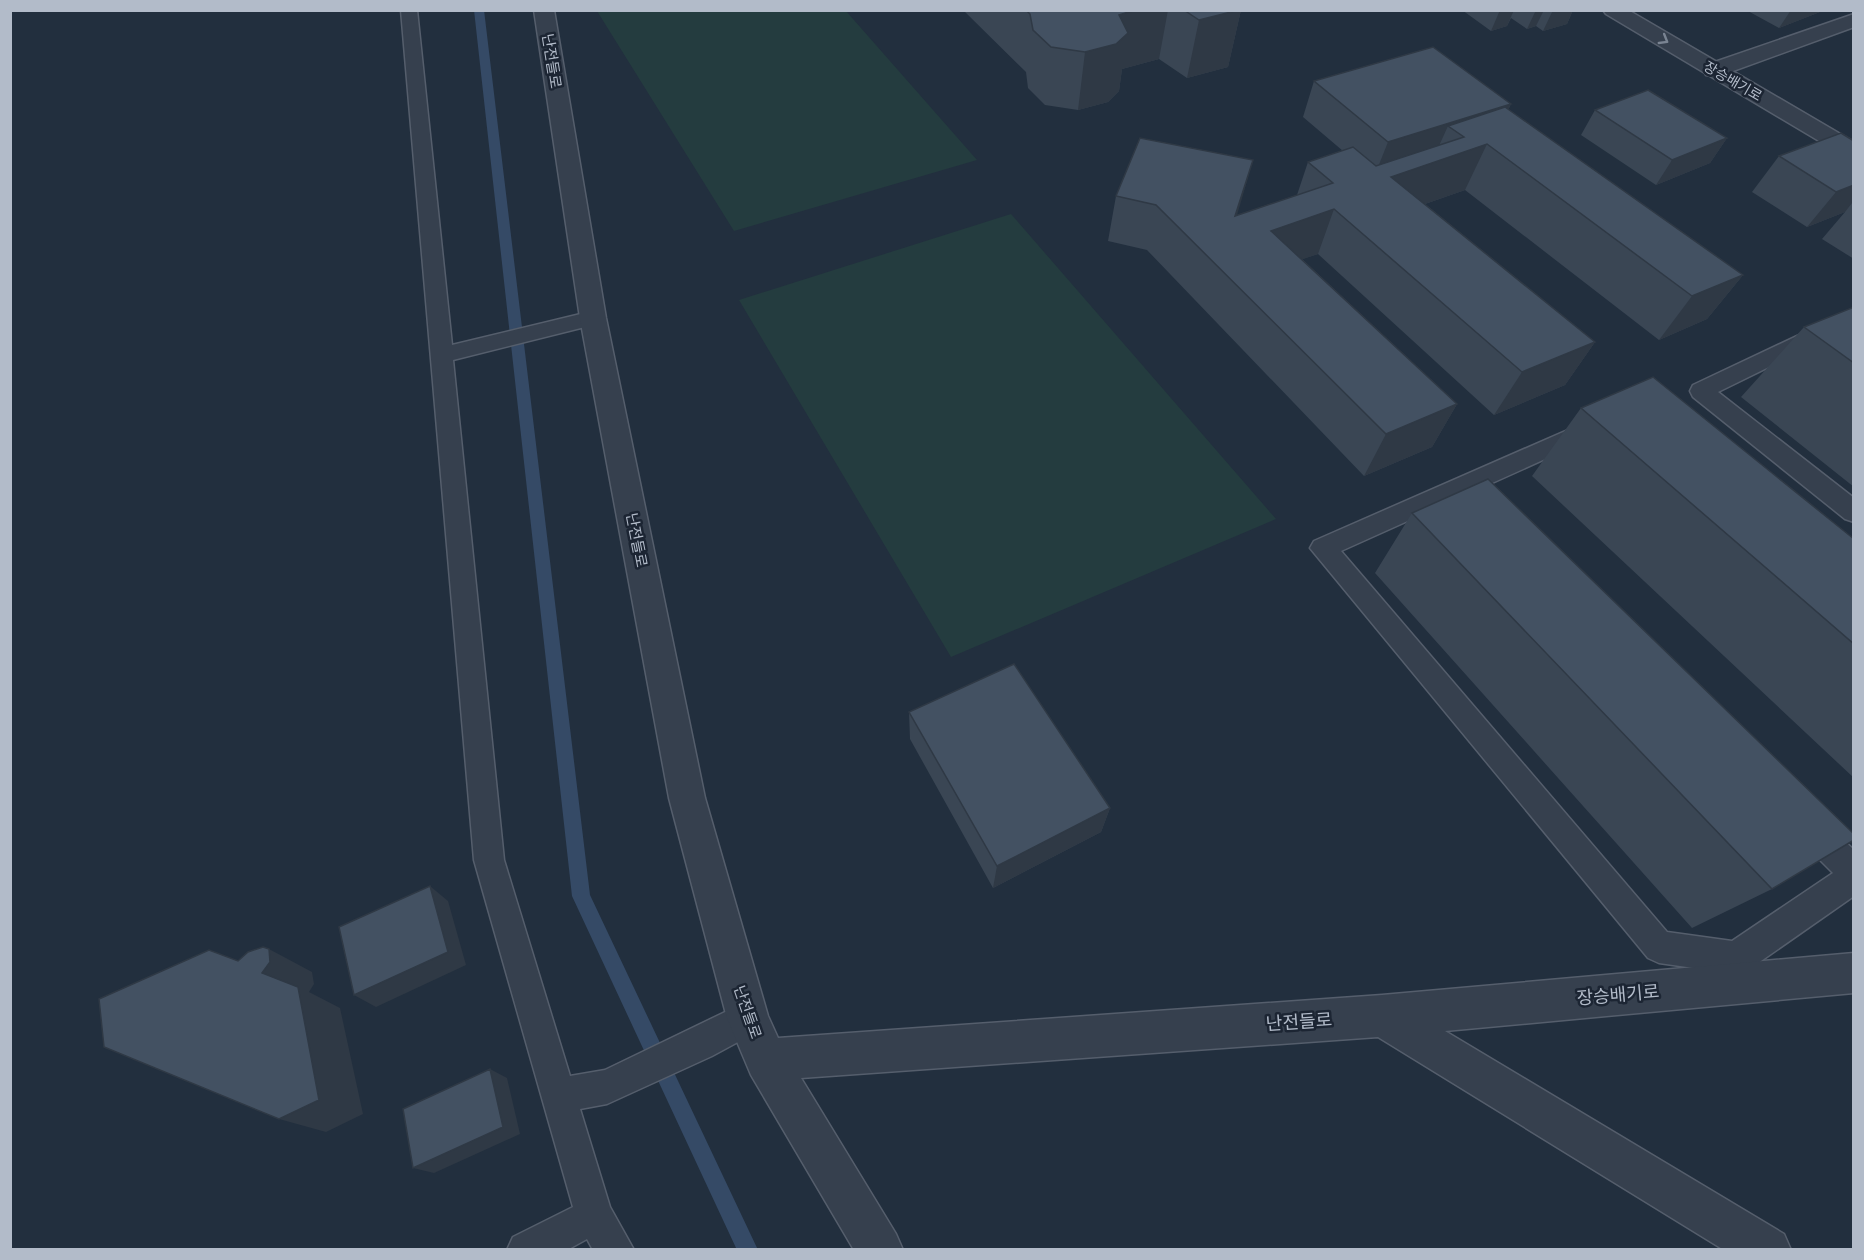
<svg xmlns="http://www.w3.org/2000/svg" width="1864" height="1260" font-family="Helvetica,'Noto Sans KR',sans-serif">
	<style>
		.green { fill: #243c3f }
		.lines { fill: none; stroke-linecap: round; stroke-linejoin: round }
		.stream { fill: #354a66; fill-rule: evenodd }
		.service-casing { stroke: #555e6c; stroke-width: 3 }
		.minor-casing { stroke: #555e6c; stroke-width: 3 }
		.tertiary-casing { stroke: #555e6c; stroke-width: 3 }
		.service { fill: #36404e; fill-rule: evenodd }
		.minor { fill: #36404e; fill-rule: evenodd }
		.tertiary { fill: #36404e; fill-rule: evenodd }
		.wall { fill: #3a4654 }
		.shaded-wall { fill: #2f3945 }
		.building { fill: #435162; stroke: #2f3945; stroke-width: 1.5 }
		.oneway { stroke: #7a8492 }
		.labels { text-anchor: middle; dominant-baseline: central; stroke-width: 5; stroke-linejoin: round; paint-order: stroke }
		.far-street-label { font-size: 14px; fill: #b2bbc9; stroke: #1c2533 }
		.street-label { font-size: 15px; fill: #b2bbc9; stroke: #1c2533 }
		.near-street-label { font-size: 18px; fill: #b2bbc9; stroke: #1c2533 }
	</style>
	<rect width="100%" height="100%" fill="#222f3e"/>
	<path class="green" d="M597 11H846L977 160 734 231Z
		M1011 214 1276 519 951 657 739 300Z"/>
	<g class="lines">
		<path class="stream" d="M474 10H484L590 895 758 1250H737L572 896Z"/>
		<defs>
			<path id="service" d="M401 10H417L452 345 593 311 601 313 604 318 601 323 453 360 504 860 570 1076 605 1070 748 1001 760 1006 765 1018 760 1030 712 1056 607 1104 580 1109 610 1207 634 1250H593L587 1239 567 1250H507L513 1237 573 1207 474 860Z
				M1854 309V325L1718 392 1854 498V522L1845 519 1693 397 1690 391 1693 385Z
				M1586 422 1594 425 1598 431 1594 437 1341 551 1667 932 1732 941 1833 873 1797 837 1793 827 1797 817 1808 813 1819 817 1854 850V896L1748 970 1736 974 1659 963 1648 958 1310 548 1314 541Z"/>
			<path id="minor" d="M534 10H554L606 318 705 798 768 1016 778 1038 1382 995 1854 953V993L1445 1031 1784 1234 1791 1250H1724L1378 1037 801 1078 896 1234 903 1250H854L751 1075 727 1018 669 798 580 318Z
				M1854 14V27L1722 75 1714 76 1706 75 1703 70 1706 65Z"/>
			<path id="tertiary" d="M1603 10H1628L1854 142V159L1846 157 1606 14Z"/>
		</defs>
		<use href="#service" class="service-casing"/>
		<use href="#minor" class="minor-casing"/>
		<use href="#tertiary" class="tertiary-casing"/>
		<use href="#service" class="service"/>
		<use href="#minor" class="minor"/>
		<use href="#tertiary" class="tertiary"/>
	</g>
	<path class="wall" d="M963 10H1241L1228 67 1187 78 1159 59 1122 69 1119 91 1108 102 1078 110 1045 105 1028 88 1026 72Z
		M1462 10H1573L1567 24 1543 31 1536 26 1527 29 1511 18 1507 26 1491 31Z
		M1746 10H1825L1779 28Z
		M1314 81 1511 104 1508 110 1743 275 1707 319 1659 340 1465 190 1425 204 1595 342 1565 385 1494 415 1318 254 1302 259 1457 404 1432 447 1364 476 1147 250 1108 241 1116 196 1237 215 1297 195 1308 162 1343 151 1303 117Z
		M1595 110 1727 138 1710 163 1656 185 1581 135Z
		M1854 141V259L1822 239 1845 212 1807 227 1752 192 1779 156Z
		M1854 307V487L1741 397 1804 327Z
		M1581 408 1854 539V778L1532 476Z
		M1412 513 1772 889 1692 928 1375 573Z
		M909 712 1110 808 1101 832 993 888 910 739Z"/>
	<path class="shaded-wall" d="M1135 10H1168L1159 59 1122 69 1119 91 1108 102 1078 110 1085 52 1119 15Z
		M1239 10H1241L1228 67 1187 78 1199 20Z
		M1500 10H1514L1507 26 1491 31Z
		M1536 10H1544L1536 26 1527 29Z
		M1553 10H1573L1567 24 1543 31Z
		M1791 10H1825L1779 28Z
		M1511 104 1494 140 1464 137 1448 126 1433 159 1374 177 1388 142Z
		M1727 138 1710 163 1656 185 1672 160Z
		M1487 144 1465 190 1373 222 1391 177Z
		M1253 160 1240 205 1223 261 1235 216Z
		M1854 185V203H1852L1845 212 1807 227 1836 192Z
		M1334 209 1318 254 1257 275 1271 231Z
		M1743 275 1707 319 1659 340 1692 296Z
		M1595 342 1565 385 1494 415 1522 372Z
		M1457 404 1432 447 1364 476 1386 434Z
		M1110 808 1101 832 993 888 997 866Z
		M430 886 448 901 466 965 376 1007 354 995Z
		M269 949 312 972 314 984 309 992 340 1008 363 1114 326 1132 279 1119 262 973Z
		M490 1069 507 1078 520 1134 434 1173 413 1168Z"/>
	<path class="building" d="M1026 10H1135L1119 15 1128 33 1116 44 1085 52 1051 47 1033 30 1030 14Z
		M1184 10H1239L1199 20Z
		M1433 47 1511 104 1388 142 1314 81Z
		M1648 90 1727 138 1672 160 1595 110Z
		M1505 107 1743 275 1692 296 1487 144 1391 177 1595 342 1522 372 1334 209 1271 231 1457 404 1386 434 1156 205 1116 196 1140 138 1253 160 1235 216 1333 183 1308 162 1353 147 1376 166 1464 137 1448 126Z
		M1841 133 1854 141V185L1836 192 1779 156Z
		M1854 307V363L1804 327Z
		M1653 377 1854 539V644L1581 408Z
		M1488 479 1854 834V840L1772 889 1412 513Z
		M1014 664 1110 808 997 866 909 712Z
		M430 886 448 952 354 995 339 927Z
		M263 947 269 949 270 962 262 973 298 987 319 1100 279 1119 104 1047 99 999 209 950 238 961 248 952Z
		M490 1069 503 1127 413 1168 403 1109Z"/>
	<defs><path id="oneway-chevron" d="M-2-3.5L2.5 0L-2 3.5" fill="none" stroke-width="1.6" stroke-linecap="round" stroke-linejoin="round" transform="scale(1.5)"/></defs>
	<use class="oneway" href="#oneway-chevron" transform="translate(1664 40) rotate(31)"/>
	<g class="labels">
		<g class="far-street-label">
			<text transform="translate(1733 81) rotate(30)">장승배기로</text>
		</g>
		<g class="street-label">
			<text transform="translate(552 61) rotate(81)">난전들로</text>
			<text transform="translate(637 540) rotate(79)">난전들로</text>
			<text transform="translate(748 1012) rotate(71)">난전들로</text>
		</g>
		<g class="near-street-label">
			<text transform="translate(1618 995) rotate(-5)">장승배기로</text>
			<text transform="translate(1299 1022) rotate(-4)">난전들로</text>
		</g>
	</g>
	<rect width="1864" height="1260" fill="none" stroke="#b2bbc9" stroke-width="24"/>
</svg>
